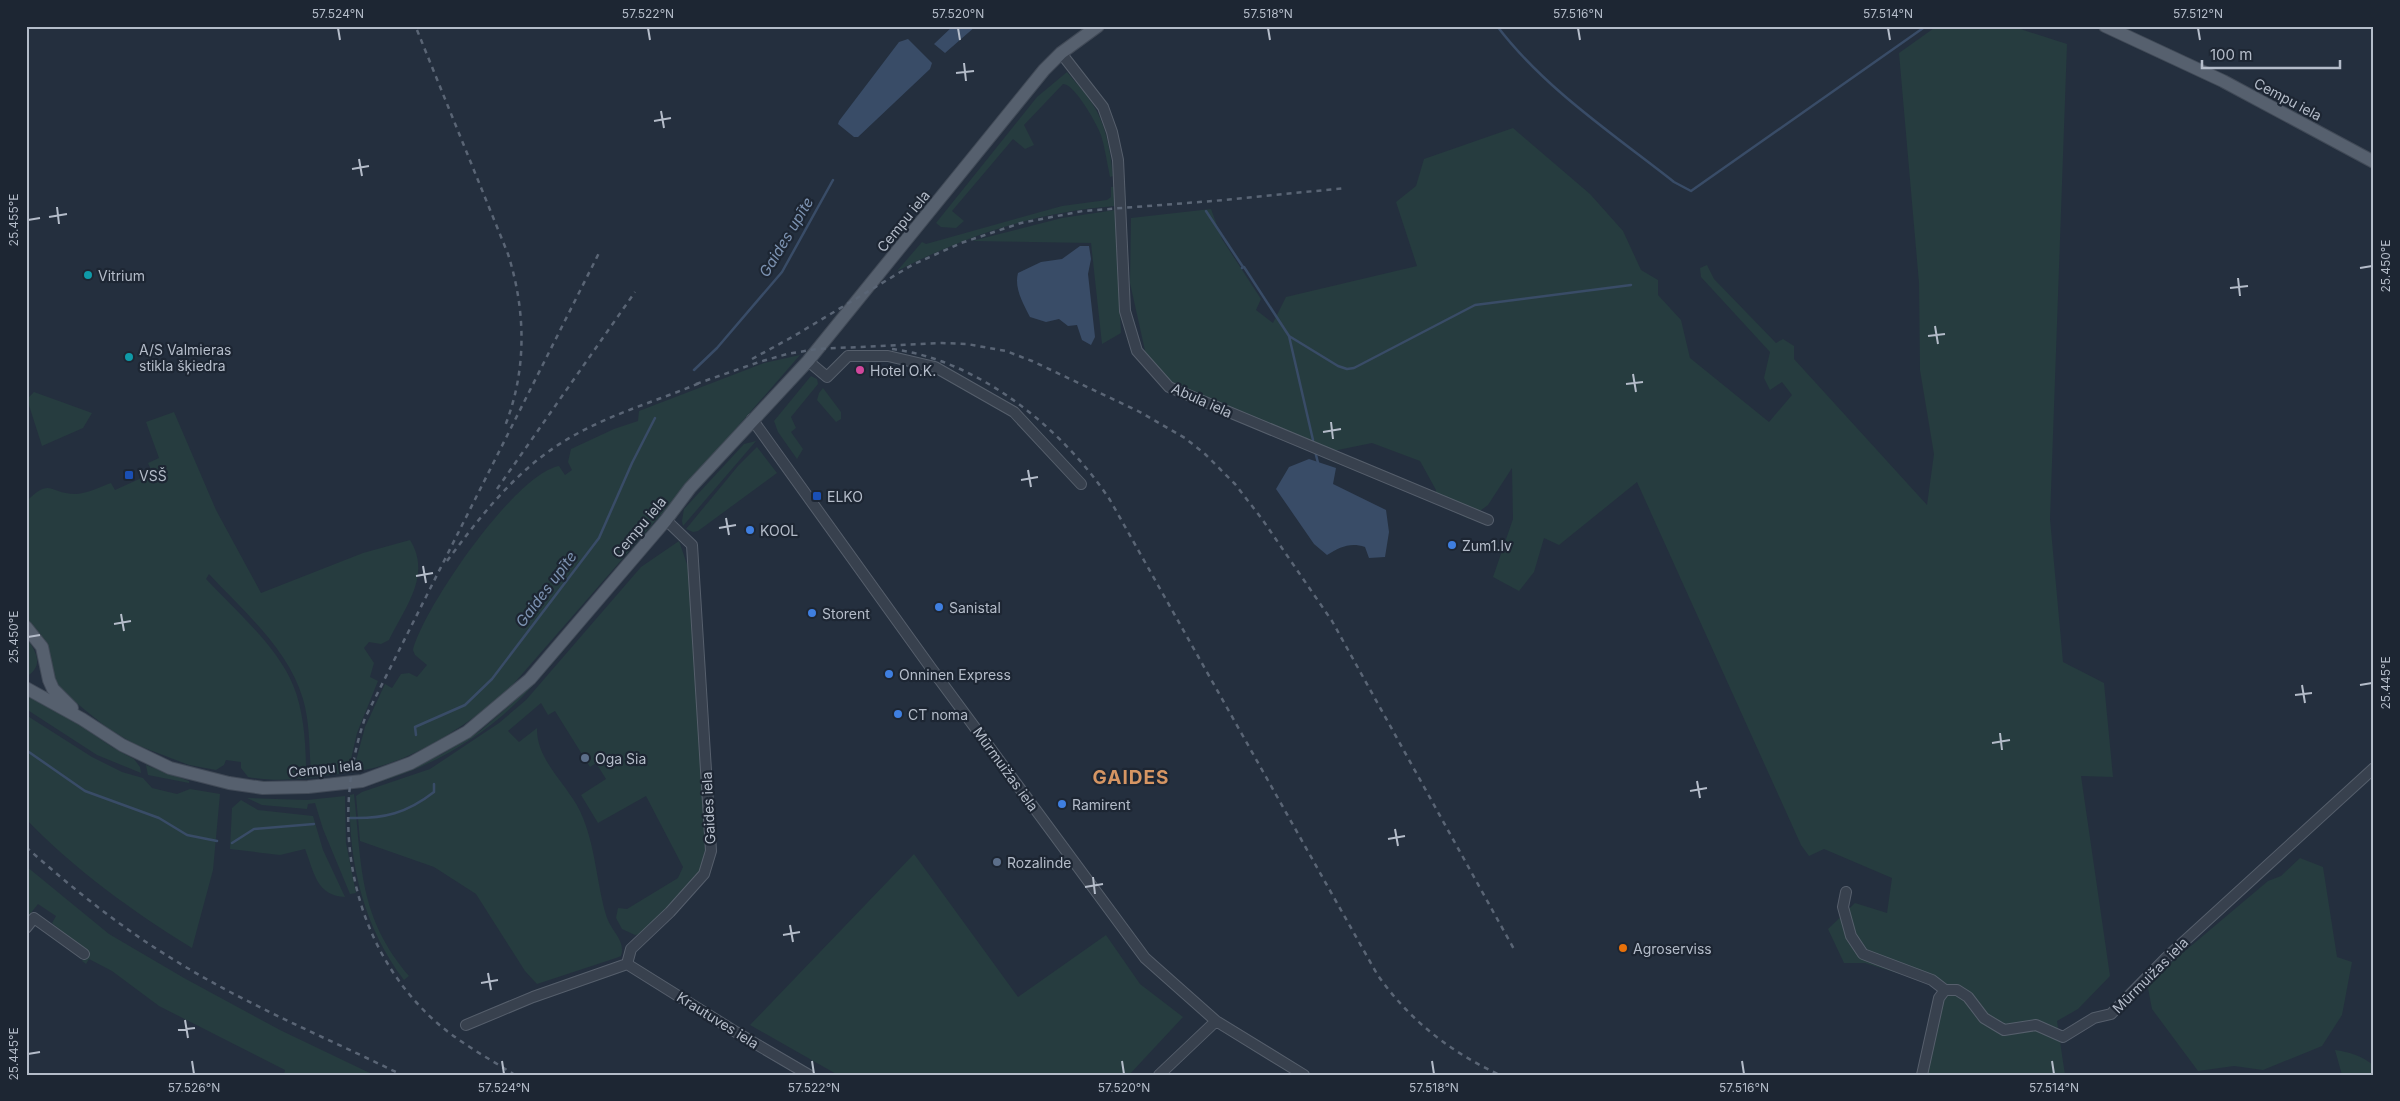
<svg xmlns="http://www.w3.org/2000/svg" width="2400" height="1101" font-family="Inter,sans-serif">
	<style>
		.green { fill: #263c3f; fill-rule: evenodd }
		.water { fill: #394c67 }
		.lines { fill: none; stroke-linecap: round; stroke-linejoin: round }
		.stream { stroke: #394c67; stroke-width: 2.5 }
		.minor-casing { stroke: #565f6c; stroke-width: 12 }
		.major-casing { stroke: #414a57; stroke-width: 14 }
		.minor { stroke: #38414e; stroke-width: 10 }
		.major { stroke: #56606e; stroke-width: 12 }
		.rail { stroke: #5a6575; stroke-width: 2.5; stroke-dasharray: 5 5; stroke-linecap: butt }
		.ticks { fill: none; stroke: #b4bcc9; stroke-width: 2 }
		.culture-dot { fill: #0f9aa8; stroke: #1d2633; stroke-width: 2 }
		.hotel-dot { fill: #d1479c; stroke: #1d2633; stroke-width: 2 }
		.transit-dot { fill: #1a4fb4; stroke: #1d2633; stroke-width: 2 }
		.shop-dot { fill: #3f7fe0; stroke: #1d2633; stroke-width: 2 }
		.service-dot { fill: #5c6f8a; stroke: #1d2633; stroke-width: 2 }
		.food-dot { fill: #e8710a; stroke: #1d2633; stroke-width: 2 }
		.labels { text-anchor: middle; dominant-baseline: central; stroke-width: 4.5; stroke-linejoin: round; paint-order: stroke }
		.street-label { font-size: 14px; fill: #b4bcc9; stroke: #1d2633 }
		.poi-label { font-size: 14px; fill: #b4bcc9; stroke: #1d2633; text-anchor: start }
		.water-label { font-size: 15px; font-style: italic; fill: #7c92b1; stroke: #1d2633 }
		.district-label { font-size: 19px; font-weight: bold; letter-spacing: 1px; fill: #d59563; stroke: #1d2633 }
		.neatline { fill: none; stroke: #b4bcc9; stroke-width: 2 }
		.ticks-label { font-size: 12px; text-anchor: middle; fill: #b4bcc9 }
	</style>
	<rect width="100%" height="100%" fill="#242f3e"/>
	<path class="green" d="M1937 26H2011L2067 44 2050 519 2063 662 2104 683 2113 777 2081 776 2110 976 2078 1009 2057 1021 2065 1075H1924L1939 986 1865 963H1844L1828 929 1855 903 1887 913 1892 878 1824 849 1809 856 1801 845 1637 482 1559 545 1544 538 1534 572 1519 591 1493 577 1513 519 1512 468 1488 505 1469 519 1435 503 1436 490 1420 461 1372 443 1333 451 1173 385 1148 364 1130 283 1131 218 1211 209 1222 239 1261 299 1256 310 1273 323 1286 297 1417 266 1396 202 1416 186 1424 159 1513 128 1590 194 1623 231 1641 270 1658 280V295L1681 320 1690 358 1769 422 1792 395 1782 382 1770 390 1764 378 1770 352 1701 277 1700 268 1707 265 1714 279 1776 343 1783 339 1794 346V359L1927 505 1934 454 1920 370 1919 283 1899 53Z
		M1067 72C1074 81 1083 90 1089 99 1106 122 1110 149 1113 176L1110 177C1107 163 1105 148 1101 135 1097 124 1074 83 1063 84L1024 125 1034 145 1025 149 1013 139 952 211 964 221 956 228 941 227 936 223 1037 97Z
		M1111 187H1116L1115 206C1037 212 967 235 897 271L922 242 926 244 1062 206 1107 200 1111 197Z
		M1115 210 1121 333 1102 344 1091 243 972 241 1062 218Z
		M800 355 503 696C458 730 410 764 353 772L365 727 385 684 392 688 401 674 409 673 417 677 427 665 415 655 413 650C424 607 515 474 559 466L565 475 572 470 568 462 571 449 614 429 638 421 639 411 764 363Z
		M811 376 817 379 818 384 791 417 796 428 791 432 803 449 797 459 778 432 774 421Z
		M823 388 841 412V419L836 422 817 400 819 393Z
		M34 392 92 413 83 428 42 446 27 399Z
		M174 412 216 510 261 593 363 553 410 540C432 575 405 607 389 640L381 644 369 642 364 648 374 663 370 677 378 681 357 733 348 772C314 778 282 783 248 777L241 768V762L226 760 224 765 216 770 189 765 134 744 106 727 58 688 51 670V658L47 647 26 620V502C51 476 49 494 76 494 88 493 100 487 111 483L115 490 148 475 149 477 153 474 148 463 159 458 146 422ZM209 574C244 612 288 648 303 699 310 723 309 748 311 772H306C306 745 304 711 293 685 277 646 235 610 206 579Z
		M756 441 683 526 682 521 684 509 744 444Z
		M757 447 777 473 698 531 693 532 686 529 738 466Z
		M679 541 689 570 706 847 700 871 685 891 641 934 635 935 622 929 616 918 618 908 627 909 678 878 683 867 646 796 598 823 581 795 606 779 596 763 590 767 555 711 548 715 541 703 508 731 519 742 537 728C536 760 567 784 580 811 596 845 596 883 607 918 612 932 626 941 621 956L616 958 537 984 525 971 476 894 434 867 360 841 356 796 362 792 430 769 499 723 526 700 641 567Z
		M582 629C560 654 539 681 515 704 471 746 412 777 351 789V787L415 767 442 754 480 731 529 688Z
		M26 637C36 651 45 666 26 677Z
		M26 693 45 701 112 747 134 759 140 767 141 773 97 755 26 709Z
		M26 715 92 757 122 772 143 778 152 788 177 794 190 789 220 794 213 870 192 948C132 911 75 870 26 819Z
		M146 765 189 781V783L148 775Z
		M354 794C362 866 358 916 409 976L404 980C363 926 348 861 350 795Z
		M345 796 346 843 356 893 350 894 323 829 315 803 308 804 307 809 262 805 247 798 307 800Z
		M241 800 258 810 313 816 323 850 345 897C316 896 314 871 305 849L280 855 230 849 232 808Z
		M914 854 1018 997 1106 935 1140 984 1183 1017 1129 1075H838L750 1025Z
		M2300 858 2323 867 2337 957 2352 962 2342 1015 2322 1046 2263 1070 2234 1066 2198 1071 2152 1009 2147 983 2268 881 2281 876Z
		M26 866 109 934 184 978 280 1030 374 1075H284L285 1070 159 1006 112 971 89 959 86 964 82 961 89 952 54 925 52 923 56 916 38 904 26 919Z
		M2335 1050C2349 1052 2363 1056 2374 1066V1075H2342Z"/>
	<path class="water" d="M953 26H976L945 53 934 44Z
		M908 39 932 63 930 69 858 137H854L838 124 839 121 899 42Z
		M1080 246H1089L1091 259 1088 274 1095 337 1091 345 1082 340 1077 325 1068 326 1059 319 1046 322 1030 317C1023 303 1014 288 1018 273L1041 262 1062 259Z
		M1309 459 1336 468 1333 484 1386 510 1389 532 1385 557 1369 558 1365 547C1350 542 1340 547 1327 555L1314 544 1276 489 1289 467Z"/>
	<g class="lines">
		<path class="stream" d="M1497 26C1544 88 1613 134 1674 182L1691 191 1926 26
			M1206 211 1243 267 1242 268
			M1244 267 1289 336
			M694 370 717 348 782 272 833 180
			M1313 440 1289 336 1338 366 1347 369 1354 368 1475 305 1631 285
			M1315 451 1318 463
			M416 735 415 727 465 705 492 679 599 538 632 463 655 418
			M26 750 85 791 159 818 187 835 217 841
			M350 818C384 819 407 813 434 792V784
			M232 843 254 829 314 824"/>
		<defs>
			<path id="minor" d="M1061 53 1103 107 1112 132 1118 160 1125 311 1137 351 1169 387 1488 520
				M808 361 827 377 848 356H888L935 367 1014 412 1081 484
				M752 419 931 668 1145 958 1216 1021 1304 1075
				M1846 892 1843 907 1851 936 1863 954 1932 980 1945 990
				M26 928 34 918 84 954
				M627 964 631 949 670 912 704 874 711 851 692 545 666 520
				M627 964 739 1034 809 1075
				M466 1025 533 997 627 964
				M1159 1075 1216 1021
				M1922 1075 1939 998 1945 990H1957L1968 997 1984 1018 2004 1030 2036 1025 2063 1037 2094 1018 2111 1014 2166 958 2374 768"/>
			<path id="major" d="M2105 26 2223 81 2374 162
				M26 627 42 647 49 680 53 689 72 708
				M26 688 82 719 122 745 170 768 229 783 263 788 308 787 362 781 411 763 467 732 530 679 666 520 690 488 808 361 1044 70 1061 53 1098 26"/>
		</defs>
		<use href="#minor" class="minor-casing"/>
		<use href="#major" class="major-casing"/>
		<use href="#minor" class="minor"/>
		<use href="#major" class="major"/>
		<path class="rail" d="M417 30 508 254C526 311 527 370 505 426
			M892 349C979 360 1063 429 1110 500L1377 974C1408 1019 1450 1052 1500 1075
			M752 359 794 336 912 265 961 243 1021 223 1083 211 1213 201 1346 188
			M696 384 759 362 787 354 817 349 942 343 967 344 1006 351 1032 361 1138 411 1185 438 1205 454 1235 484 1262 519 1332 621 1515 951
			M497 489 635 292
			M447 561C483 513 519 466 573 436 613 413 660 400 702 382
			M26 847C72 888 119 926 171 958 244 1004 325 1037 402 1075
			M515 1075C488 1058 460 1043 436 1022 350 945 329 823 365 718L599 253"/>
	</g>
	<path class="ticks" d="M338 28 340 40M648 28 650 40M958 28 960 40M1268 28 1270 40M1578 28 1580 40M1888 28 1890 40M2198 28 2200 40M964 63 966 81M956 73 974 71M661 111 664 128M654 121 671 118M359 159 362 176M352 169 369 166M57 207 59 224M49 217 67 214M28 220 40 218M2360 268 2372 266M2238 278 2240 296M2230 288 2248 286M1935 326 1938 344M1928 336 1945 334M1633 374 1636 392M1626 384 1643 382M1331 422 1333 439M1323 432 1341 429M1028 470 1031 487M1021 480 1038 477M726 518 729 535M719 528 736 525M423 566 426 583M416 576 433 573M121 614 124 631M114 624 131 621M28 637 40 635M2302 685 2305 703M2360 685 2372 683M2295 695 2312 693M2000 733 2002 750M1992 743 2010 740M1697 781 1700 798M1690 791 1707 788M1395 829 1398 846M1388 839 1405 836M1093 877 1095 894M1085 887 1103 884M790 925 793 942M783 935 800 932M488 973 491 990M481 983 498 980M185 1020 188 1038M178 1030 195 1028M28 1054 40 1052M192 1061 194 1074M502 1061 504 1074M812 1061 814 1074M1122 1061 1124 1074M1432 1061 1434 1074M1742 1061 1744 1074M2052 1061 2054 1074"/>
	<g class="culture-dot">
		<circle cx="88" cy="275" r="5"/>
		<circle cx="129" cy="357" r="5"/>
	</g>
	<circle class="hotel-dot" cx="860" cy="370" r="5"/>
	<g class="transit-dot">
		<rect x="124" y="470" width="10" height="10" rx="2.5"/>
		<rect x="812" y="491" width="10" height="10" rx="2.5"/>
	</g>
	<g class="shop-dot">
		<circle cx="750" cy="530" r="5"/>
		<circle cx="1452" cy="545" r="5"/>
		<circle cx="939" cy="607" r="5"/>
		<circle cx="812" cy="613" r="5"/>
		<circle cx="889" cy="674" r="5"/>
		<circle cx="898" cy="714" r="5"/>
		<circle cx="1062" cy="804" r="5"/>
	</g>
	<g class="service-dot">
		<circle cx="585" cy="758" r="5"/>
		<circle cx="997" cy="862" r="5"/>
	</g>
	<circle class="food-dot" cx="1623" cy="948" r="5"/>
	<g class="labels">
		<g class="street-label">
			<text transform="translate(2288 99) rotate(28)">Cempu iela</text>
			<text transform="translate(903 221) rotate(-51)">Cempu iela</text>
			<text transform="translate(1202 400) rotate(24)">Abula iela</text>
			<text transform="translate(639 527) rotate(-50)">Cempu iela</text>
			<text transform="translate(325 768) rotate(-6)">Cempu iela</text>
			<text transform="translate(1006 769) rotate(54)">Mūrmuižas iela</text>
			<text transform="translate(708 808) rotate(-93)">Gaides iela</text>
			<text transform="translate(2150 975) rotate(-45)">Mūrmuižas iela</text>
			<text transform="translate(718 1020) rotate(32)">Krautuves iela</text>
		</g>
		<g class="poi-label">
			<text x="98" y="275">Vitrium</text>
			<text x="139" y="349">A/S Valmieras<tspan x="139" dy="16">stikla šķiedra</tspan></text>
			<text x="870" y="370">Hotel O.K.</text>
			<text x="139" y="475">VSŠ</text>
			<text x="827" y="496">ELKO</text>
			<text x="760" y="530">KOOL</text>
			<text x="1462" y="545">Zum1.lv</text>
			<text x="949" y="607">Sanistal</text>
			<text x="822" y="613">Storent</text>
			<text x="899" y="674">Onninen Express</text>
			<text x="908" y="714">CT noma</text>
			<text x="595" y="758">Oga Sia</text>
			<text x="1072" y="804">Ramirent</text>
			<text x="1007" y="862">Rozalinde</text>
			<text x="1633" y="948">Agroserviss</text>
		</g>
		<g class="water-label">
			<text transform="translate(786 237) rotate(-59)">Gaides upīte</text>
			<text transform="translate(546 589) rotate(-53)">Gaides upīte</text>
		</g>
		<g class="district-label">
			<text x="1131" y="777">GAIDES</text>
		</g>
	</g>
	<rect width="2400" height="1101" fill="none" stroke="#1d2633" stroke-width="55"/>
	<path d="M2202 60v8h138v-8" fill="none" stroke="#b4bcc9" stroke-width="2.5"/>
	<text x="2210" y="60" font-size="15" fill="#b4bcc9" stroke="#1d2633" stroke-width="4" paint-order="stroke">100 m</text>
	<rect x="28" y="28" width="2344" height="1046" class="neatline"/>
	<g class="ticks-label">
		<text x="338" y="18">57.524°N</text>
		<text x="648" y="18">57.522°N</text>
		<text x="958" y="18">57.520°N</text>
		<text x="1268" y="18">57.518°N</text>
		<text x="1578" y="18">57.516°N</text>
		<text x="1888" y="18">57.514°N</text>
		<text x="2198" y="18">57.512°N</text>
		<text transform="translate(14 220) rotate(-90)" y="4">25.455°E</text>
		<text transform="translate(2386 266) rotate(-90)" y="4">25.450°E</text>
		<text transform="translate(14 637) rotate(-90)" y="4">25.450°E</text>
		<text transform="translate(2386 683) rotate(-90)" y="4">25.445°E</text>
		<text transform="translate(14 1054) rotate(-90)" y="4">25.445°E</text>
		<text x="194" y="1092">57.526°N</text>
		<text x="504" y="1092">57.524°N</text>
		<text x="814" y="1092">57.522°N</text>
		<text x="1124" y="1092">57.520°N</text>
		<text x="1434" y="1092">57.518°N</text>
		<text x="1744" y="1092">57.516°N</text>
		<text x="2054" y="1092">57.514°N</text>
	</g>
</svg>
